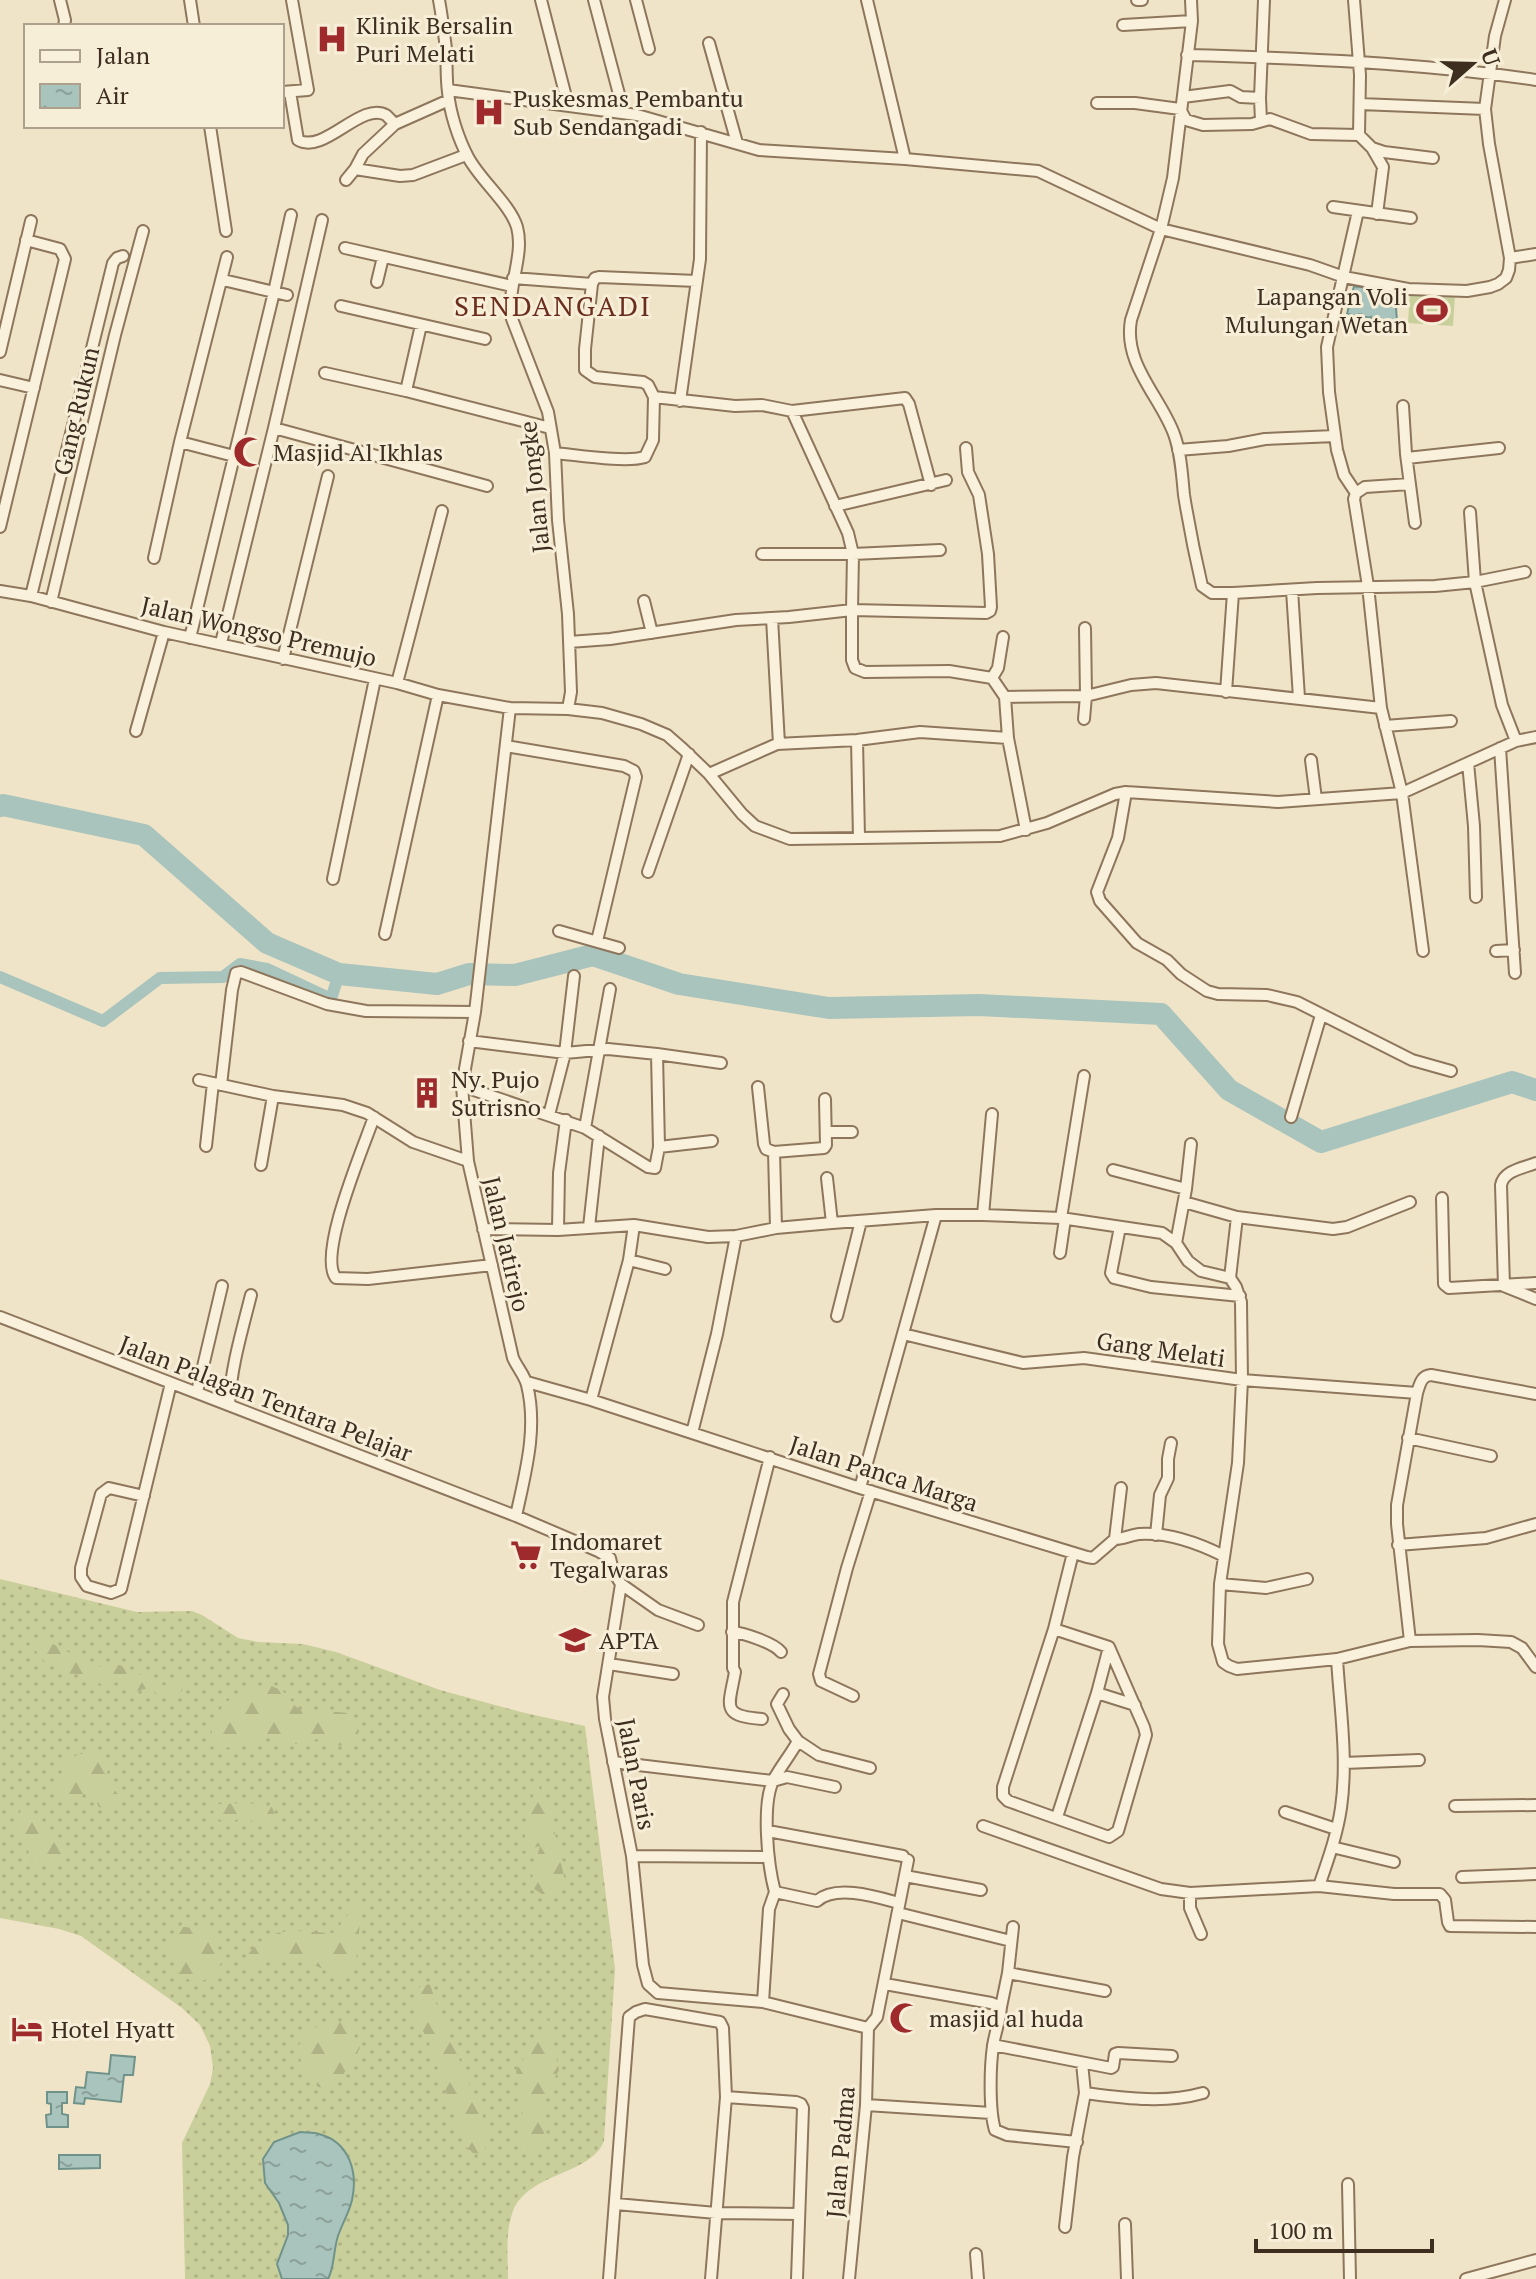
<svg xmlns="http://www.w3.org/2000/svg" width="1536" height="2279" font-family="'PT Serif',serif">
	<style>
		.grass { fill: url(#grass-dots) }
		.forest { fill: url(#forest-firs) }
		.pitch { fill: #c9cf9b }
		.water { fill: url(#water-ripples); stroke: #6f938a; stroke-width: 2 }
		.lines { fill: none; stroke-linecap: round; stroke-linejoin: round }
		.canal { stroke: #a9c4bc; stroke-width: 12 }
		.river { stroke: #a9c4bc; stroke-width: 22 }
		.street-casing { stroke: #8d765c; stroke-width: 14 }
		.street { stroke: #faf1dc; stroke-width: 10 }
		.labels { text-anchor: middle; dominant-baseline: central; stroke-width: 6; stroke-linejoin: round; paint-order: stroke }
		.poi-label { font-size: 24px; fill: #3d2e20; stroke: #f7eed8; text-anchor: start }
		.street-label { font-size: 24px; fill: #3d2e20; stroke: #f7eed8 }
		.quarter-label { font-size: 28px; letter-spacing: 2px; fill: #6b2e1e; stroke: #f7eed8 }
	</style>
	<defs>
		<pattern id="grass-dots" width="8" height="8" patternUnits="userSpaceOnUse" patternTransform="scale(2)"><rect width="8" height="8" fill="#c9cf9b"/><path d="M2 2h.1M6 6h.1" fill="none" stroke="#aeb285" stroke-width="1.8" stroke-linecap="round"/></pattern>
		<pattern id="forest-firs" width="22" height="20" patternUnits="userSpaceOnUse" patternTransform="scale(2)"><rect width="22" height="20" fill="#c9cf9b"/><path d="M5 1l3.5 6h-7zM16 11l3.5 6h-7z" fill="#aeb285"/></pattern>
		<pattern id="water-ripples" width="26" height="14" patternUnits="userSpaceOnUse" patternTransform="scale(2)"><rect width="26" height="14" fill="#a9c4bc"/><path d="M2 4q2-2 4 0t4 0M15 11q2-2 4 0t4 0" fill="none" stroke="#8ba098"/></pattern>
	</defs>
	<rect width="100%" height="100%" fill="#f0e4c8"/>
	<path class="grass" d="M0 1579 137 1612 192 1611 202 1615 238 1638 258 1642 303 1644 336 1652 440 1690 525 1713 585 1726 615 1969 604 2141C591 2175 529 2172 513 2211 505 2232 508 2257 508 2279H185L182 2143 210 2084 213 2068 210 2046 200 2025 182 2008 81 1936 59 1929 0 1918Z"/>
	<path class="forest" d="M26 1639H43L97 1667 120 1665 132 1673 150 1677 162 1686 184 1680 182 1691 163 1698 149 1688 136 1691 121 1680 105 1687 88 1675 65 1673 45 1662Z
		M267 1684 283 1691 295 1706 304 1712 327 1711 348 1713 359 1731 354 1746 328 1745 318 1739 287 1746C266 1731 265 1738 244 1745 233 1748 221 1748 210 1746 213 1706 229 1693 267 1684Z
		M90 1749 104 1754 109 1765 106 1778 122 1800 115 1810 99 1807 90 1792 74 1796 66 1803 57 1788C63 1764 66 1759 90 1749Z
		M537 1784 549 1805 565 1882 552 1901 530 1886 540 1846 523 1851 530 1805Z
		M248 1803 272 1807 277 1822 260 1825 244 1817 228 1823 211 1816 219 1804Z
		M24 1806 42 1820 49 1833 64 1848 56 1864 29 1863 28 1839 13 1823Z
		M360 1901C362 1923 356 1947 356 1970L340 1977 312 1964 280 1956 250 1970 247 1956C272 1921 299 1933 335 1933L344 1919Z
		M183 1927 209 1929 223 1959 214 1976 195 1984 177 1971 170 1947Z
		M430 1984 435 2000 487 2127 485 2154 473 2153 464 2144 428 2040 414 2015 417 1988Z
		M548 2019 559 2070 545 2095 544 2150H520V2127L523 2101 516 2071Z
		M336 2021 348 2023 360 2048 334 2089 318 2087 304 2071 297 2048 310 2029Z"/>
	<path class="pitch" d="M1410 292 1455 296 1453 326 1408 323Z"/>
	<path class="water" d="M1354 286 1395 292 1397 322 1347 314Z
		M111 2055 135 2057 133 2075H124L121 2102 85 2098 84 2104 74 2103 76 2087 85 2088 87 2072 109 2074Z
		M47 2092H67V2103H62V2114L68 2115V2127H47L46 2115 51 2114V2104L47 2103Z
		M300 2132C306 2133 314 2132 319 2134 350 2142 358 2173 352 2200 349 2213 342 2224 338 2236 333 2251 335 2266 328 2279H282L277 2264 288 2235V2225L279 2203 265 2183 263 2159 274 2142Z
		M59 2155H100V2168L59 2169Z"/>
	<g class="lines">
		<path class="canal" d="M0 977 103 1021 160 978 223 977 240 964 267 969 331 999 339 974"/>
		<path class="river" d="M0 806 3 805 144 835 267 943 339 974 437 984 469 974 515 975 593 955 679 984 829 1008 979 1005 1161 1014 1229 1090 1321 1142 1512 1082 1536 1090"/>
		<defs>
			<path id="street" d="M60 0 65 20 64 26
				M190 0 194 26
				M439 0C442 16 444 33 446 49 447 63 446 78 448 92 450 113 458 138 468 157 480 180 510 204 517 227 525 256 506 288 512 319L548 412 555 453 558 520 568 614 571 692 568 709
				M541 0 566 97
				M594 0 624 113
				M636 0 649 49
				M867 0 905 159
				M1137 0H1142
				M1191 0 1192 21 1173 178 1161 229 1131 320C1123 364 1160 396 1174 434 1181 453 1182 475 1184 495 1189 526 1195 556 1202 586L1212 593H1233L1317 588 1435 586 1475 582 1525 572
				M1354 0 1360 75 1359 135
				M1123 25 1192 21
				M709 43 737 143
				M1187 55C1304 58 1421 63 1536 80
				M448 90 637 115 759 150 905 159 1038 171 1161 229 1310 265 1344 277 1408 289 1467 291 1490 287 1498 284 1506 278 1509 270 1510 258 1489 144 1485 109 1495 36 1505 0
				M282 92 308 90 292 0
				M290 92 298 140C324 155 361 101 386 115 389 118 392 121 395 124L449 100
				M1183 97 1230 91 1241 97 1260 98
				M1097 103H1135L1180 109 1186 120 1203 125 1252 124 1270 119 1311 134 1359 135 1372 148 1384 152 1433 158
				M1360 104 1485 109
				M1261 121 1260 98 1264 0
				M210 126 226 231
				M1372 148 1383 167 1377 214
				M355 169 400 176 413 175 466 155
				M346 180 355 169 363 154 395 124
				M1333 207 1411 218
				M345 248 512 286
				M1510 258 1536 254
				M513 278 592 284 585 349V370L595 377 643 382 648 385 654 397
				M223 280 287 295
				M377 282 383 257
				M592 284 595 278 599 277 697 281
				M341 306 485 339
				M0 352 31 221
				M325 373 406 391 550 428
				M0 380 34 388
				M406 391 421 325
				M680 401 700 259 701 132
				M1403 406 1406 454 1415 523
				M274 428 487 486
				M180 442 234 456
				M1178 450 1228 446 1265 439 1335 436
				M555 453C577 455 626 463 645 457L653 440 654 397 735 406 762 405 792 411 905 398 909 404 931 485
				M1407 458 1499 448
				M1356 493 1344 475 1337 450 1329 392 1327 347 1358 211
				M835 506 946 480
				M1470 512 1475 582 1502 705 1516 741
				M0 527 65 259 60 249 26 240
				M940 550 853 554 852 610 986 613 990 611 991 607 988 554 979 495 968 472 966 448
				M762 554H853L848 533 792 411
				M154 558 180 442 227 257
				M1292 590 1299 698
				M0 591 31 596 164 632 397 683 438 695 510 708 568 709 602 713 641 724 667 735 683 749 709 774 742 814 755 826 790 839 1000 836 1047 823 1115 794 1126 792 1278 802 1402 793 1516 741 1536 737
				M31 596 113 263 117 258 123 256
				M644 601 652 633
				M51 602 115 335 143 231
				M772 618 779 744
				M190 638 274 292 291 215
				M569 642 610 639 736 620 789 617 852 610V660L855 668 865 672 949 671 992 678 1005 697 1086 696 1131 685 1156 683 1381 708 1402 793 1423 951
				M221 643 274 428 322 220
				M283 659 328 476
				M992 678 998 668 1003 637
				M397 683 442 511
				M1226 692 1233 593
				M1005 697 1008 738 1026 830
				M510 708 475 1012 462 1086 468 1161 513 1358C517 1367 525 1376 527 1385 538 1429 525 1474 516 1516
				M1381 708 1368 586 1354 499 1356 493 1365 487 1410 484
				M1084 719 1086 696 1085 628
				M1385 726 1451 721
				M136 731 164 632
				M857 740 859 838
				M506 746 624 766 634 771 636 777 597 941
				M1500 748 1515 973
				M1311 760 1316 799
				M1468 763 1474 826 1476 897
				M709 774 777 744 857 740 920 732 1008 738
				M1126 792 1118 838 1097 892 1100 901 1137 943 1167 960 1181 974 1207 991 1218 994 1267 995 1297 1002 1412 1060 1451 1071
				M648 872 689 754
				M333 879 375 679
				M559 931 619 948
				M385 934 438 695
				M1496 951 1514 950
				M469 1041 565 1053 608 1049 657 1054
				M199 1080 273 1096 343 1105 367 1113 413 1142 468 1161
				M221 1085 232 990 236 973 241 972 327 1004 366 1011 475 1012
				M462 1086 585 1128 648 1167 655 1168 659 1147 657 1054 721 1063
				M758 1087 764 1144 766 1149 774 1152 824 1148 826 1145 825 1099
				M549 1115 565 1053 574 976
				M374 1117C364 1146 317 1255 336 1278L368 1279 492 1265
				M1291 1117 1321 1015
				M585 1128 610 989
				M826 1132H852
				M206 1146 213 1083
				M659 1147 712 1141
				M774 1152 776 1228
				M1536 1163C1524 1168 1504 1170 1501 1185L1504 1286 1536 1299
				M261 1165 273 1096
				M1113 1170 1186 1189
				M827 1178 832 1223
				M1442 1198 1444 1284 1449 1288 1536 1283
				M1184 1202 1237 1217 1333 1229 1347 1227 1410 1202
				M983 1215 992 1114
				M1061 1218 1084 1076
				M589 1227 599 1136
				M1120 1227 1111 1273 1114 1278 1151 1287 1240 1296
				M483 1229 558 1230 634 1225 708 1237 736 1236 776 1228 832 1223 936 1215H983L1061 1218 1162 1233 1176 1243 1188 1261 1201 1271 1230 1278 1236 1287 1241 1302 1242 1380 1238 1463 1220 1584 1218 1644 1223 1662 1229 1666 1237 1669 1337 1659 1410 1641 1478 1640 1511 1642 1522 1648 1536 1667
				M558 1230 559 1173 566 1120
				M1176 1243 1186 1189 1191 1144
				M1060 1253 1065 1219
				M629 1260 665 1269
				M1230 1278 1237 1217
				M837 1316 861 1221
				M0 1317 516 1516 598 1551 610 1558 613 1571 621 1584 603 1697 605 1719 632 1856 643 1965 648 1984 658 1993 763 2002 868 2028
				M903 1334 1023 1363 1084 1358 1242 1380 1417 1393
				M527 1382 591 1400 860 1488 1087 1557 1093 1558 1115 1539C1124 1539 1130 1535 1139 1534 1167 1532 1200 1544 1224 1556
				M197 1392 222 1286
				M591 1400 629 1260 634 1225
				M229 1405C231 1367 242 1331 251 1295
				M692 1433 717 1334 736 1236
				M1408 1438 1491 1456
				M860 1488 936 1215
				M144 1496 109 1488 101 1494 81 1568V1577L87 1586 111 1593 121 1589 171 1383
				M1156 1535 1160 1495 1168 1478V1459L1171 1443
				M1115 1539 1121 1488
				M1398 1545 1486 1538 1536 1524
				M621 1584 658 1610 698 1625
				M1220 1584 1266 1588 1307 1579
				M1054 1629 1109 1647 1144 1727 1146 1735 1118 1831 1109 1837 1008 1801 1003 1796V1787L1054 1629 1073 1553
				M732 1632C744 1633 774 1643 781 1652
				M1410 1641 1397 1524V1505L1417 1393C1420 1384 1421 1376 1431 1375L1536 1394
				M609 1664 673 1674
				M1097 1693 1135 1705
				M853 1696 821 1681 819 1674 847 1568 871 1491
				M762 1719C720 1716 729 1706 735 1672L733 1668V1602L770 1457
				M798 1741 819 1755 870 1768
				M613 1762 773 1781 787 1777 835 1787
				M1344 1763 1419 1760
				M1455 1806 1536 1805
				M1285 1812 1336 1829
				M1057 1817 1097 1693 1109 1647
				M983 1826 1161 1889 1190 1893 1319 1886 1394 1894H1440L1445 1900 1448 1922 1450 1926 1536 1927
				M768 1831 903 1856
				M1332 1847 1394 1862
				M632 1856 767 1857
				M905 1876 981 1890
				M1462 1877 1536 1874
				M1319 1886C1328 1860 1337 1835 1341 1808 1348 1759 1340 1708 1337 1659
				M775 1892C768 1866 761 1803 774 1779 781 1766 791 1754 798 1741L789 1729 777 1704 783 1694
				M1190 1893V1908L1201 1934
				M898 1913 1011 1941
				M1008 1973 1105 1991
				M885 1984 991 2003 1001 2007C1000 2021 995 2032 993 2046 990 2067 989 2110 995 2130L1007 2135 1077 2142
				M763 2002 769 1909 775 1892 817 1901C836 1884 877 1897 899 1903
				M1001 2007 1008 1973 1013 1927
				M868 2028 877 2017 908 1860
				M993 2045 1111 2068 1113 2067 1115 2054 1118 2053 1172 2056
				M1085 2093C1124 2098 1164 2104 1203 2093
				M726 2097 796 2102 801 2104 803 2108 797 2279
				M866 2105 991 2113
				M1348 2184 1350 2279
				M616 2204 716 2213 799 2214
				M1125 2224 1127 2279
				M1065 2227 1073 2157 1085 2093 1082 2063
				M976 2254 978 2279
				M609 2279 629 2017 636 2012 645 2009 720 2022 723 2028 726 2097 711 2279
				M849 2279 866 2105 868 2028
				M1466 2279 1536 2260"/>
		</defs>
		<use href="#street" class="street-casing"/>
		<use href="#street" class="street"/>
	</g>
	<defs>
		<symbol id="hospital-bare" viewBox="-9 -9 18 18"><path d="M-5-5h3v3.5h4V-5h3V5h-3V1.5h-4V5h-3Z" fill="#9e2a2b" stroke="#f7eed8" stroke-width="2.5" paint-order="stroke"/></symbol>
		<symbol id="stadium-bare" viewBox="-9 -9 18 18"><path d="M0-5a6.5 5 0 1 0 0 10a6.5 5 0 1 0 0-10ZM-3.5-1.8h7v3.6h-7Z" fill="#9e2a2b" stroke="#f7eed8" stroke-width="2.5" paint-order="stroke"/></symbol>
		<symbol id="mosque-bare" viewBox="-9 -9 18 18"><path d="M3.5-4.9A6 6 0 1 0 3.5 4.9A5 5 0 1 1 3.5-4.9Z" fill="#9e2a2b" stroke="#f7eed8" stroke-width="2.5" paint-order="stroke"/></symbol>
		<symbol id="building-bare" viewBox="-9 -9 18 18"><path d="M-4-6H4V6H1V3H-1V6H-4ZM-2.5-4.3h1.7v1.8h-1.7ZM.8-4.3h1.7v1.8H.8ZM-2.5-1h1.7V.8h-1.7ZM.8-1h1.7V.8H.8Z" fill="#9e2a2b" stroke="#f7eed8" stroke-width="2.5" paint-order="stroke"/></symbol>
		<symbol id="supermarket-bare" viewBox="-9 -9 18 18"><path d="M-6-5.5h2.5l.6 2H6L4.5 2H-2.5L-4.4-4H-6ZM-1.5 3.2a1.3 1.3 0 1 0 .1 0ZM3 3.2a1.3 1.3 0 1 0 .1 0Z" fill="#9e2a2b" stroke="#f7eed8" stroke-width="2.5" paint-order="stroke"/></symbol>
		<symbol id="university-bare" viewBox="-9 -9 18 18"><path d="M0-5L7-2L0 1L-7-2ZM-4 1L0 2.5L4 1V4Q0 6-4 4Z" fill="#9e2a2b" stroke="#f7eed8" stroke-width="2.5" paint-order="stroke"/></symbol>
		<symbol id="hotel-bare" viewBox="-9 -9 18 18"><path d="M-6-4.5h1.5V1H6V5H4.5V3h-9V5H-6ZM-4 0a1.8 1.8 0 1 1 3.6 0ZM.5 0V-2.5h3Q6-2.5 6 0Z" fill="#9e2a2b" stroke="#f7eed8" stroke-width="2.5" paint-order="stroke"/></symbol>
	</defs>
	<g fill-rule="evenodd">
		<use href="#hospital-bare" x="310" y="17" width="44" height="44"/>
		<use href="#hospital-bare" x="467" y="90" width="44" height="44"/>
		<use href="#stadium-bare" x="1410" y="288" width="44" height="44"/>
		<use href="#mosque-bare" x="227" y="430" width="44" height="44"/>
		<use href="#building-bare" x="405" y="1071" width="44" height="44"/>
		<use href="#supermarket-bare" x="504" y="1533" width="44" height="44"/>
		<use href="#university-bare" x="553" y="1618" width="44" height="44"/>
		<use href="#mosque-bare" x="883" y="1996" width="44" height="44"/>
		<use href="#hotel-bare" x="5" y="2007" width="44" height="44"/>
	</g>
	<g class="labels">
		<g class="poi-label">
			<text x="356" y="25">Klinik Bersalin<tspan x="356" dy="28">Puri Melati</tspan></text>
			<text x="513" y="98">Puskesmas Pembantu<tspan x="513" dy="28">Sub Sendangadi</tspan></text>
			<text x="1408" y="296" text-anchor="end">Lapangan Voli<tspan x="1408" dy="28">Mulungan Wetan</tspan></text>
			<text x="273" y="452">Masjid Al Ikhlas</text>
			<text x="451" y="1079">Ny. Pujo<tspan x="451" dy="28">Sutrisno</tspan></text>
			<text x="550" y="1541">Indomaret<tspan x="550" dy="28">Tegalwaras</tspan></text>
			<text x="599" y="1640">APTA</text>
			<text x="929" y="2018">masjid al huda</text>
			<text x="51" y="2029">Hotel Hyatt</text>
		</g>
		<g class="street-label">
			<text transform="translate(76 411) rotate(-77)">Gang Rukun</text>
			<text transform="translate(534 487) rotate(-96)">Jalan Jongke</text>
			<text transform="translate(259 631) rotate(13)">Jalan Wongso Premujo</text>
			<text transform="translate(507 1244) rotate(77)">Jalan Jatirejo</text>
			<text transform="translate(1161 1349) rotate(8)">Gang Melati</text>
			<text transform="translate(266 1398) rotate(21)">Jalan Palagan Tentara Pelajar</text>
			<text transform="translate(884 1473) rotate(18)">Jalan Panca Marga</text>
			<text transform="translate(637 1774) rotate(79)">Jalan Paris</text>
			<text transform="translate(840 2152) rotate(-85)">Jalan Padma</text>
		</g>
		<g class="quarter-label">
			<text x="553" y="305">SENDANGADI</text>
		</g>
	</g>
	<rect x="24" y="24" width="260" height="104" fill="#f7eed8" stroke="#ada18e" stroke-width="2"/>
	<rect x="40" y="50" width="40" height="12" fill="#faf1dc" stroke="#ada18e" stroke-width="2"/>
	<text x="96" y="64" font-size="24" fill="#3d2e20">Jalan</text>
	<rect x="40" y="84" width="40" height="24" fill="url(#water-ripples)" stroke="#ada18e" stroke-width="2"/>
	<text x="96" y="104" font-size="24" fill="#3d2e20">Air</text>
	<g transform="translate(1472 64) rotate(70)" stroke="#f7eed8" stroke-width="6" paint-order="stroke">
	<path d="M0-6L14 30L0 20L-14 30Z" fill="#3d2e20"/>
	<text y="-12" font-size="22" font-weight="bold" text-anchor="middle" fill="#3d2e20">U</text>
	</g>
	<path d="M1256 2239v12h176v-12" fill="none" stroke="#3d2e20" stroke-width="4"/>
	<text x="1268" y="2239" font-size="24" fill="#3d2e20" stroke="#f7eed8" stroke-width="6" paint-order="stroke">100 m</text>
</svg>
